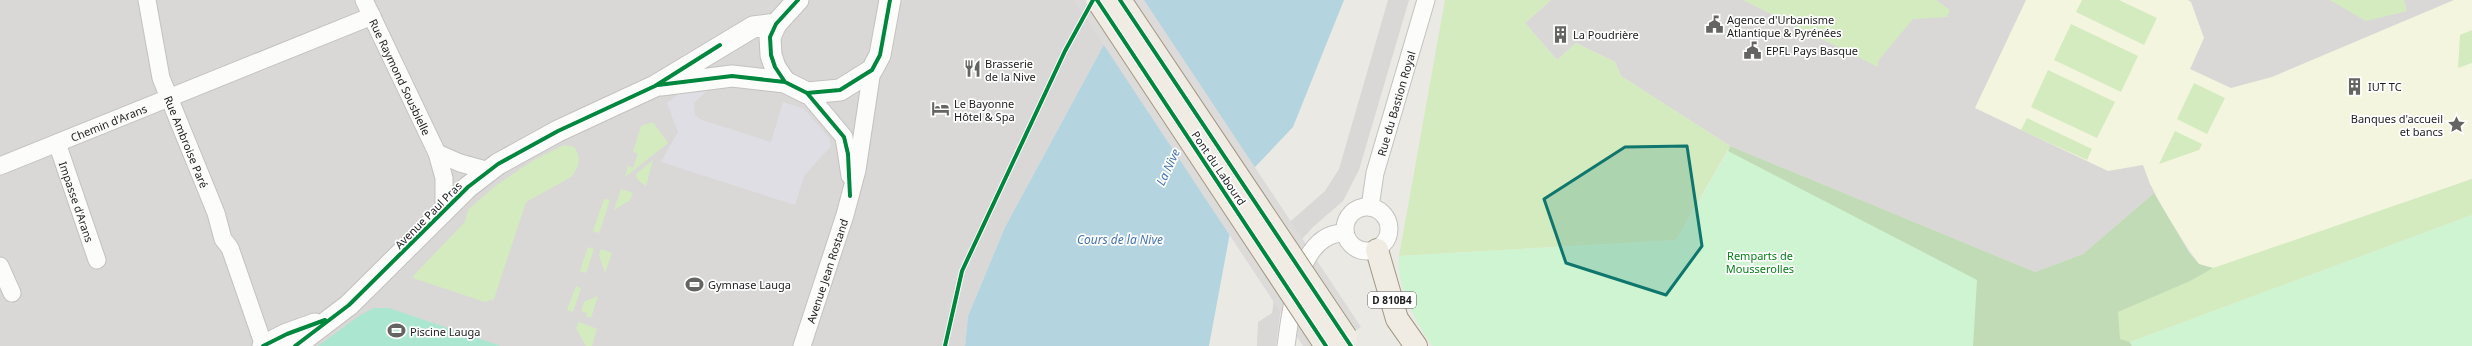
<svg xmlns="http://www.w3.org/2000/svg" width="2472" height="346" font-family="'Noto Sans',sans-serif">
	<style>
		.residential { fill: #d9d8d6 }
		.education { fill: #f4f5de }
		.grass { fill: #d4ebc0 }
		.forest { fill: #c2dbb7 }
		.park { fill: #cff4d1 }
		.pitch { fill: #abe6d0 }
		.plaza { fill: #dfdee4 }
		.water { fill: #b4d5e0 }
		.pier { fill: #dcdbd9 }
		.lines { fill: none; stroke-linecap: round; stroke-linejoin: round }
		.minor-casing { stroke: #c3c2c0; stroke-width: 19 }
		.tertiary-casing { stroke: #c3c2c0; stroke-width: 23 }
		.primary-casing { stroke: #a09881; stroke-width: 24 }
		.minor { stroke: #fcfcfb; stroke-width: 17 }
		.tertiary { stroke: #fcfcfb; stroke-width: 21 }
		.primary { stroke: #f0ece3; stroke-width: 22 }
		.primary-bridge-casing { stroke: #a09881; stroke-width: 24; stroke-linecap: butt }
		.primary-bridge { stroke: #f0ece3; stroke-width: 22 }
		.cycleway-casing { stroke: #fff; stroke-width: 6 }
		.cycleway { stroke: #00873e; stroke-width: 4 }
		.marked { fill: #0f766e; fill-opacity: 0.2; stroke: #0f766e; stroke-width: 3; stroke-linejoin: round }
		.labels { text-anchor: middle; dominant-baseline: central; stroke-width: 3.5; stroke-linejoin: round; paint-order: stroke }
		.shield { fill: #fff; stroke: #606060; stroke-width: 1 }
		.shield-label { font-size: 10px; font-weight: bold; fill: #1c1c1c }
		.poi-label { font-size: 11px; fill: #1c1c1c; stroke: #fff; text-anchor: start }
		.street-label { font-size: 11px; fill: #1c1c1c; stroke: #fff }
		.park-label { font-size: 11px; fill: #047f16; stroke: #fff }
		.water-label { font-size: 12px; font-style: italic; fill: #4373b1; stroke: #fff }
	</style>
	<rect width="100%" height="100%" fill="#eae9e4"/>
	<path class="residential" d="M0 0H1128L1005 227 968 316 965 346H0Z
		M1388 0H1409L1359 170 1343 201 1313 227 1296 246 1292 253 1280 315 1276 346H1257L1258 322 1272 313 1284 227 1325 191 1339 169Z
		M1551 0H2472V179L2213 268 2154 193 2083 254 2035 272 1730 146 1621 76 1615 62 1576 43 1557 60 1525 23Z"/>
	<path class="education" d="M2026 0H2188L2191 2 2204 38 2190 69 2231 88 2272 77 2454 0H2472V179L2231 264 2213 268 2199 264 2169 219 2150 184 2143 165 2108 171 1975 108Z"/>
	<path class="grass" d="M1445 0H1551L1525 23 1557 60 1576 43 1615 62 1621 76 1730 146 1676 240 1399 256Z
		M1743 0H1936L1950 10 1947 17 1913 19 1878 61V67Z
		M2082 0H2119L2157 18 2144 45 2076 12Z
		M2330 0H2404L2407 11 2366 21Z
		M2071 24 2138 56 2121 92 2054 60Z
		M2472 30V63L2458 68 2460 35Z
		M2048 70 2115 102 2097 138 2031 107Z
		M2194 83 2225 98 2207 134 2177 119Z
		M2027 118 2092 149 2087 160 2021 130Z
		M653 122 668 143 625 177 628 166 633 168 638 154 633 152 641 126Z
		M2175 131 2202 144 2199 150 2159 164Z
		M564 145 574 147C582 157 579 168 571 177L526 202 494 299 485 302 413 278 414 275 465 222 468 210 495 186 534 160Z
		M653 160 646 186 637 179 636 174Z
		M2472 179V215L2130 342 2120 340 2117 312C2149 297 2182 285 2213 268Z
		M621 189 633 193 630 200 614 210Z
		M604 199 610 200 599 233 593 231Z
		M588 247 594 249 586 273 580 271Z
		M601 249 612 253 605 273 599 255Z
		M576 286 581 288 573 312 567 310Z
		M598 296 591 318 586 316 587 313 581 311 584 302Z
		M579 322 597 329 592 346H586L576 328Z"/>
	<path class="forest" d="M1730 146 2035 272 2083 254 2154 193 2189 252 2199 264 2213 268 2190 281 2118 312 2120 339 2130 342 2132 346H1938L1728 151Z"/>
	<path class="park" d="M1728 151 1977 280 1973 346H1432C1416 321 1396 287 1399 256L1676 240Z
		M2472 215V346H2132L2130 342Z"/>
	<path class="pitch" d="M374 308H389L501 346H318L359 316Z"/>
	<path class="plaza" d="M708 90 694 103 695 115 702 120 771 142 783 102 804 109 829 138 831 146 804 176 795 205 661 162 678 132 667 103 680 93Z"/>
	<path class="water" d="M1128 0H1344L1293 127 1239 184 1209 346H965L968 316 1005 227Z"/>
	<path class="pier" d="M1074 0H1144L1361 327 1333 346H1303Z"/>
	<g class="lines">
		<defs>
			<g id="minor">
				<path id="s1" d="M147 0 161 78 216 213 223 239 230 248 264 346"/>
				<path id="s2" d="M364 0 437 153 444 178V212"/>
				<path d="M807 93 844 137 850 176"/>
				<path id="s3" d="M57 143 97 260"/>
				<path d="M437 153 460 163 489 171"/>
				<path id="s4" d="M0 166 372 16"/>
				<circle cx="1367" cy="229" r="22"/>
				<path id="s5" d="M1370 207 1375 173 1426 0"/>
				<path d="M0 266 12 293"/>
				<path id="s6" d="M802 346 845 215 857 170 872 70"/>
				<path d="M1286 346C1291 312 1297 232 1345 233"/>
			</g>
			<path id="tertiary" d="M798 0 776 24 770 37 771 55 775 67 785 82 807 93 840 90 872 70 880 55 890 0
				M661 85 732 76 785 82
				M263 346 287 334 315 324
				M295 346 349 305 468 187 498 164 558 131 655 86 753 27 776 24"/>
			<path id="primary" d="M1377 250 1397 319 1416 346"/>
		</defs>
		<use href="#minor" class="minor-casing"/>
		<use href="#tertiary" class="tertiary-casing"/>
		<use href="#primary" class="primary-casing"/>
		<use href="#minor" class="minor"/>
		<use href="#tertiary" class="tertiary"/>
		<use href="#primary" class="primary"/>
		<defs>
			<path id="primary-bridge" d="M1097 0 1326 346
				M1120 0 1346 337"/>
		</defs>
		<use href="#primary-bridge" class="primary-bridge-casing"/>
		<use href="#primary-bridge" class="primary-bridge"/>
		<defs>
			<path id="cycleway" d="M798 0 776 24 770 37 771 55 775 67 785 82 807 93 840 90 872 70 880 55 890 0
				M1097 0 1326 346
				M1120 0 1351 346
				M658 85 732 76 785 82
				M807 93 844 137 848 154 850 196
				M263 346 287 334 325 320
				M295 346 349 305 468 187 498 164 558 131 655 86 720 45
				M945 346 962 271 1065 51 1093 0"/>
		</defs>
		<use href="#cycleway" class="cycleway-casing"/>
		<use href="#cycleway" class="cycleway"/>
	</g>
	<path class="marked" d="M1687 146 1702 246 1666 295 1566 263 1544 199 1625 147Z"/>
	<defs>
		<symbol id="civic-bare" viewBox="-9 -9 18 18"><path d="M-.6-6.5H3V-4.5H.6V-3L4-1V1h2V6H-6V1h2V-1L-.6-3ZM-1.2 2.5V6h2.4V2.5Z" fill="#646462" stroke="#fff" stroke-width="2.5" paint-order="stroke"/></symbol>
		<symbol id="building-bare" viewBox="-9 -9 18 18"><path d="M-4-6H4V6H1V3H-1V6H-4ZM-2.5-4.3h1.7v1.8h-1.7ZM.8-4.3h1.7v1.8H.8ZM-2.5-1h1.7V.8h-1.7ZM.8-1h1.7V.8H.8Z" fill="#646462" stroke="#fff" stroke-width="2.5" paint-order="stroke"/></symbol>
		<symbol id="restaurant-bare" viewBox="-9 -9 18 18"><path d="M-5-6h1v4h1v-4h1v4h1v-4h1v5L-1.5 .5V6h-2V.5L-5-1ZM5-6V6H3V1.5H1.5Q1.5-4 5-6Z" fill="#646462" stroke="#fff" stroke-width="2.5" paint-order="stroke"/></symbol>
		<symbol id="hotel-bare" viewBox="-9 -9 18 18"><path d="M-6-4.5h1.5V1H6V5H4.5V3h-9V5H-6ZM-4 0a1.8 1.8 0 1 1 3.6 0ZM.5 0V-2.5h3Q6-2.5 6 0Z" fill="#646462" stroke="#fff" stroke-width="2.5" paint-order="stroke"/></symbol>
		<symbol id="sight-bare" viewBox="-9 -9 18 18"><path d="M0-6L1.8-2.2L6-1.7L2.9 1.2L3.7 5.4L0 3.3L-3.7 5.4L-2.9 1.2L-6-1.7L-1.8-2.2Z" fill="#646462" stroke="#fff" stroke-width="2.5" paint-order="stroke"/></symbol>
		<symbol id="stadium-bare" viewBox="-9 -9 18 18"><path d="M0-5a6.5 5 0 1 0 0 10a6.5 5 0 1 0 0-10ZM-3.5-1.8h7v3.6h-7Z" fill="#646462" stroke="#fff" stroke-width="2.5" paint-order="stroke"/></symbol>
	</defs>
	<g fill-rule="evenodd">
		<use href="#civic-bare" x="1702" y="12" width="25" height="25"/>
		<use href="#building-bare" x="1548" y="22" width="25" height="25"/>
		<use href="#civic-bare" x="1740" y="38" width="25" height="25"/>
		<use href="#restaurant-bare" x="960" y="56" width="25" height="25"/>
		<use href="#building-bare" x="2342" y="74" width="25" height="25"/>
		<use href="#hotel-bare" x="928" y="96" width="25" height="25"/>
		<use href="#sight-bare" x="2444" y="112" width="25" height="25"/>
		<use href="#stadium-bare" x="682" y="272" width="25" height="25"/>
		<use href="#stadium-bare" x="384" y="318" width="25" height="25"/>
	</g>
	<g class="labels">
		<rect class="shield" x="1368" y="292" width="48" height="16" rx="3"/>
		<g class="shield-label">
			<text x="1392" y="300">D 810B4</text>
		</g>
		<g class="poi-label">
			<text x="1727" y="19">Agence d'Urbanisme<tspan x="1727" dy="13">Atlantique &amp; Pyrénées</tspan></text>
			<text x="1573" y="34">La Poudrière</text>
			<text x="1766" y="50">EPFL Pays Basque</text>
			<text x="985" y="63">Brasserie<tspan x="985" dy="13">de la Nive</tspan></text>
			<text x="2368" y="86">IUT TC</text>
			<text x="954" y="103">Le Bayonne<tspan x="954" dy="13">Hôtel &amp; Spa</tspan></text>
			<text x="2443" y="118" text-anchor="end">Banques d'accueil<tspan x="2443" dy="13">et bancs</tspan></text>
			<text x="708" y="284">Gymnase Lauga</text>
			<text x="410" y="331">Piscine Lauga</text>
		</g>
		<g class="street-label">
			<text stroke="none"><textPath href="#s2" startOffset="85">Rue Raymond Sousbielle</textPath></text>
			<text stroke="none"><textPath href="#s5" startOffset="107">Rue du Bastion Royal</textPath></text>
			<text stroke="none"><textPath href="#s4" startOffset="117">Chemin d'Arans</textPath></text>
			<text stroke="none"><textPath href="#s1" startOffset="148">Rue Ambroise Paré</textPath></text>
			<text transform="translate(1219 168) rotate(56)">Pont du Labourd</text>
			<text stroke="none"><textPath href="#s3" startOffset="62">Impasse d'Arans</textPath></text>
			<text transform="translate(428 215) rotate(-45)">Avenue Paul Pras</text>
			<text stroke="none"><textPath href="#s6" startOffset="79">Avenue Jean Rostand</textPath></text>
		</g>
		<g class="park-label">
			<text x="1760" y="255">Remparts de<tspan x="1760" dy="13">Mousserolles</tspan></text>
		</g>
		<g class="water-label">
			<text transform="translate(1168 167) rotate(-65)">La Nive</text>
			<text x="1120" y="239">Cours de la Nive</text>
		</g>
	</g>
</svg>
